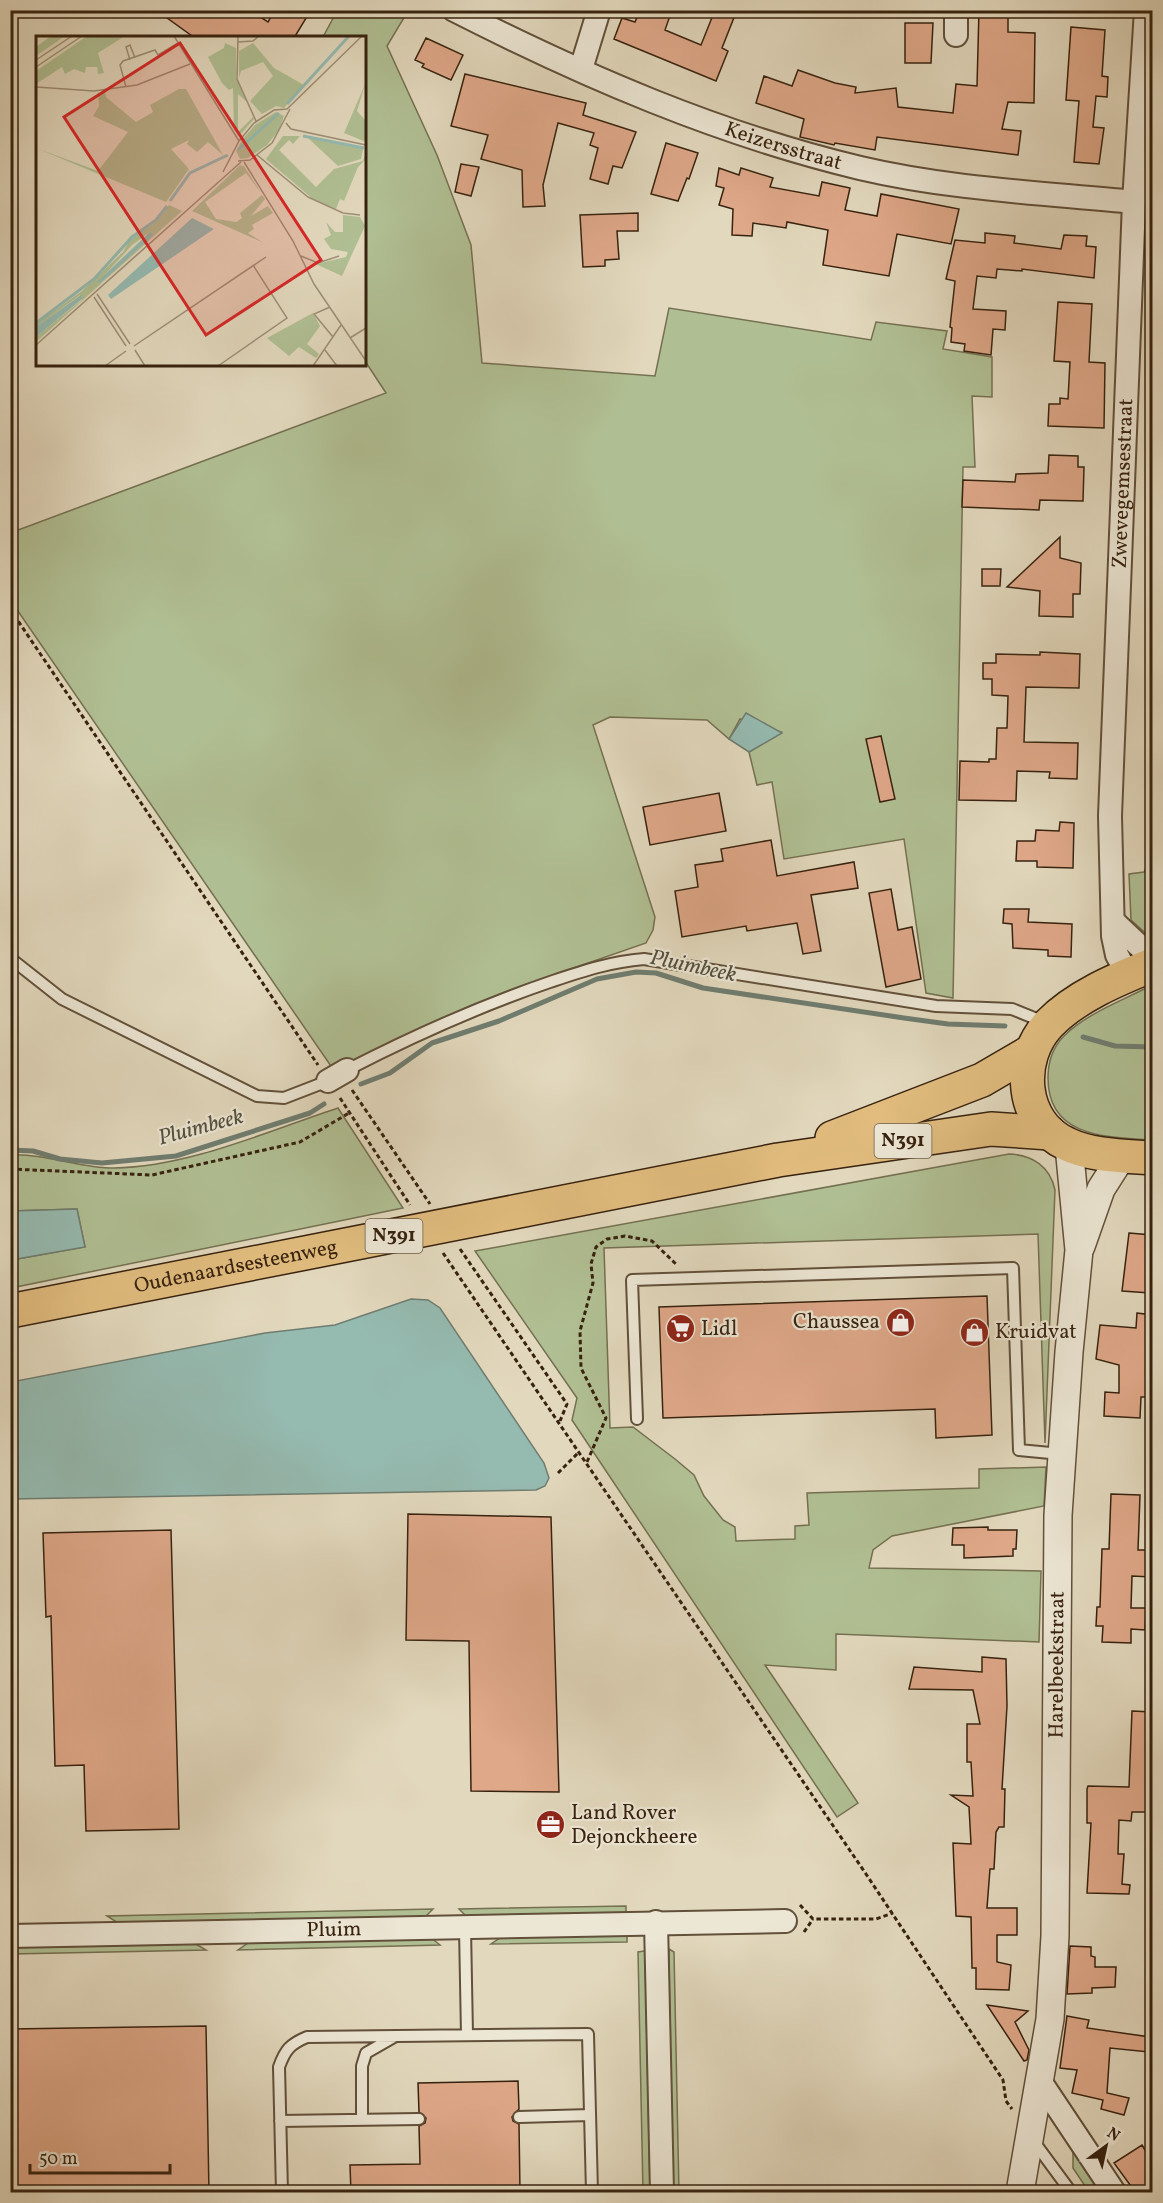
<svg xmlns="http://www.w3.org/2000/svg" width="1163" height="2203" font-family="Vollkorn,serif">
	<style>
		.green { fill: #b0bf93; stroke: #747051; stroke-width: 1.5 }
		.water { fill: #95bab0; stroke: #6f7d70; stroke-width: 1.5 }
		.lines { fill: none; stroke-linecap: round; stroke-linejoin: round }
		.stream { stroke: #6f7d70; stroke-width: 5 }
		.building { fill: #dfa889; stroke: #37220f; stroke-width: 1.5 }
		.service-casing { stroke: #62503a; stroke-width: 14 }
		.minor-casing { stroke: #62503a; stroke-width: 26 }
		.tertiary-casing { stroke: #62503a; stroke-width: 30 }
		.primary-casing { stroke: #37220f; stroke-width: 36 }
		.path { stroke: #37220f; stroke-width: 3; stroke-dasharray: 4.5 3; stroke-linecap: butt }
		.service { stroke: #ece6d4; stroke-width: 10 }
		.minor { stroke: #ece6d4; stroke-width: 22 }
		.tertiary { stroke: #ece6d4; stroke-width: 27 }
		.primary { stroke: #e1bc7e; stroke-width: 33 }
		.labels { text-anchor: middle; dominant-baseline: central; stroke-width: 4.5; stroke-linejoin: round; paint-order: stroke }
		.shield { fill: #ece6d4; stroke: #6d5d4a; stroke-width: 1.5 }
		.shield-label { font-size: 20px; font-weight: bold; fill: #37220f }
		.street-label { font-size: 21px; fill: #37220f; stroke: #ece6d4 }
		.poi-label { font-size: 21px; fill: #37220f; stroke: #ece6d4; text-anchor: start }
		.water-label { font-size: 22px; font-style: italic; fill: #53503f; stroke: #ece6d4 }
		.inset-river { fill: none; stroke: #95bab0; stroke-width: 3 }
		.inset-road { fill: none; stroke: #9e8f77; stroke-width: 1.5 }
		.view { fill: #d62828; fill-opacity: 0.15; stroke: #d62828; stroke-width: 3 }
		.inset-edge { fill: none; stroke: #37220f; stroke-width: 3 }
	</style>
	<rect width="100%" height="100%" fill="#e2d8bd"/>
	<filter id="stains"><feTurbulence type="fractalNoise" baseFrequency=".00333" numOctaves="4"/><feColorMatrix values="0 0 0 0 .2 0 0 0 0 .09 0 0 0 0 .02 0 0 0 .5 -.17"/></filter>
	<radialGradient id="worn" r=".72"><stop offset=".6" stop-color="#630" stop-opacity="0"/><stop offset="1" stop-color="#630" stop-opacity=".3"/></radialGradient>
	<path class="green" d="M337 11H408L387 46 437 155 471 245 482 363 655 376 669 308 871 340 876 322 947 331 943 349 992 357V397L972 396 975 467H963L953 998 926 993 904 839 784 859 772 782 757 785 749 752 781 732 740 719 729 739 707 720 610 717 593 725 655 917 653 930 646 943 519 987 333 1069 11 601 10 533 386 393 365 361 364 38 323 37Z
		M1152 854V939L1131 920 1129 874 1144 872Z
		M1152 985V1140C1107 1137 1048 1138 1048 1078 1048 1062 1052 1048 1064 1036 1087 1013 1124 1000 1152 985Z
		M338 1108 403 1208 11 1288V1260L85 1247 77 1209 11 1211 10 1155C45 1153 79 1168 114 1168 188 1167 268 1131 338 1108Z
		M1009 1154C1032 1155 1050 1166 1055 1190L1045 1443 1038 1234 604 1248 610 1428 633 1427 675 1459 694 1475 704 1496 723 1520 735 1527 736 1541 795 1539V1526L809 1525 807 1493 979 1488V1469L1046 1467 1044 1506 892 1536 873 1550 869 1568 1041 1571 1039 1642 836 1634V1670L765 1665 858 1803 837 1817 572 1420 577 1398 475 1251Z
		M626 1906V1913L466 1916 459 1909Z
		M433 1909 425 1917 118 1923 107 1916Z
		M627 1933V1942L491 1944 503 1936Z
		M430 1937 440 1945 238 1950 251 1941Z
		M194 1943 206 1950 11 1954 10 1946Z
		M669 1949 674 1952 679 2192H672Z
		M644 1951 645 1952 650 2192H643L638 1952Z
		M1073 2152 1105 2192H1089L1073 2168Z"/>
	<path class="water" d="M746 713 782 733 749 752 729 739Z
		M77 1209 85 1247 11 1260V1211Z
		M411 1299 428 1300 440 1308 544 1463 549 1478 545 1486 536 1490 11 1499V1382L265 1333 335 1325Z"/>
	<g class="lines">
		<path class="stream" d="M1083 1037 1115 1046 1152 1047
			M361 1084 390 1073 432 1043 499 1021 597 979 636 972 656 973 703 988 904 1018 948 1024 1005 1026
			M10 1150 33 1151 60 1159 102 1163 176 1156 310 1113 324 1104"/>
	</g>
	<path class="building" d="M156 10H249L268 22 275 10H311L294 38H195Z
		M640 10H672L665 30 701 45 715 10H737L722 48 728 51 716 81 614 39 622 18 635 22Z
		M979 10H1008V32L1035 33 1034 103 1008 102 1002 129 1021 131 1018 155 877 137 875 150 835 143 834 145 800 137 804 119 756 103 764 76 792 86 798 70 835 83 856 87 855 93 896 88 898 107 953 113 956 84 977 86Z
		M905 23H933L931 63H905Z
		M1071 27 1105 30 1102 76 1108 77 1107 97 1096 96 1093 127 1104 128 1099 164 1074 162 1079 101 1066 100Z
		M426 38 463 55 451 80 422 67 424 64 415 60Z
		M465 74 586 103 583 115 636 132 622 168 613 166 608 184 590 179 598 148 590 145 594 133 558 123 543 185 545 206 523 207 522 170 481 159 488 135 451 126Z
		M666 143 698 153 689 179 687 178 678 201 651 194Z
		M461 164 479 167 471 196 455 192Z
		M719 168 739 175 741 168 773 178 770 187 819 196 822 182 850 188 845 210 877 216 881 194 959 209 951 244 897 234 889 276 823 265 828 230 787 222 786 228 753 223 752 236 732 235 733 209 719 205 724 188 716 186Z
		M638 213V231H617L619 259 605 260V266L583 267 580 215Z
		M985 233 1015 236 1014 243 1061 249 1064 235 1087 236 1086 246 1096 247 1094 278 1022 269V271L997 269 996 278 977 276 973 309 1006 311 1005 330 993 329 991 355 964 351 965 344 951 342 952 328 950 327 955 281 946 279 955 240 985 243Z
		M1058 302 1092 304 1089 362 1105 363 1104 428 1048 426 1049 404H1060V398L1068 399 1070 362 1054 361Z
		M1049 455 1078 456V467H1084L1083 501 1040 500 1039 510 962 507 963 480 1015 482 1016 474 1048 473Z
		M1060 537V558L1081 563 1080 594H1073V617L1039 616 1040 591 1007 587Z
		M982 569H1001L1000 586H982Z
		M1040 652 1080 654 1079 688 1026 687 1024 742 1078 743 1077 779 1049 778 1050 772 1017 771 1016 801 959 800 960 761 989 762V759H996L997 728H1007L1008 696 992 695V679H983V663H996V654L1040 655Z
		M881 736 895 799 880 802 866 739Z
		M719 793 726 831 650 845 643 807Z
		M1060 822 1074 823 1073 868 1037 867V861H1016L1017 841H1035L1036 830 1059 831Z
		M771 840 777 876 854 862 858 888 811 895 821 951 803 954 797 923 747 931 746 926 682 937 675 891 698 887 695 865 723 861 721 849Z
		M891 889 898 930 912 927 921 979 886 987 869 893Z
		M1004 909H1029L1028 922 1072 924 1071 957 1048 956V950L1013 948 1012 924 1003 923Z
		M1129 1233 1152 1235 1150 1293 1122 1291Z
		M987 1296 992 1435 936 1438 935 1409 663 1418 659 1307Z
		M1137 1313 1152 1315 1150 1381H1147V1397H1141L1140 1418 1104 1416 1105 1392 1119 1393V1365L1096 1359 1100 1325 1136 1328Z
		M1111 1494 1140 1495 1138 1550H1152V1577L1132 1576 1131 1608H1146L1145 1630 1131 1629V1643L1102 1642 1103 1626H1096L1097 1607H1100L1102 1549H1109Z
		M408 1514 551 1517 559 1792 471 1791 469 1641 406 1640Z
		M988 1527V1530H1017L1016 1549H1013V1556L964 1558V1545H952L953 1528Z
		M171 1530 179 1829 86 1831 84 1765 55 1766 51 1616 46 1617 43 1533Z
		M982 1657 1006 1659 1007 1706 1002 1789H1005L1004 1827H999L996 1832 994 1869H990L987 1908H1017V1935H997V1962L1011 1965 1009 1990 976 1989V1968H972L971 1917 956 1916 953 1843 971 1844 969 1807 951 1795 973 1796 971 1762H967V1724H980L973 1690 909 1689 914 1667 982 1672Z
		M1132 1711 1152 1712V1812H1132L1131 1821 1119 1820 1118 1854H1124L1122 1884 1130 1885 1129 1894 1087 1893 1091 1823H1087V1789L1088 1786 1129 1787Z
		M1070 1946 1091 1947V1956L1095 1957V1967H1116L1115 1987 1092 1988V1993L1067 1994Z
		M987 2005 1028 2011 1015 2022 1029 2050 1027 2060 1024 2061Z
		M1067 2016 1089 2020 1087 2028 1150 2037 1149 2052 1110 2048 1107 2093 1129 2098 1124 2115 1101 2109 1103 2100 1072 2093 1077 2070 1060 2068Z
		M206 2026 209 2193H10V2029Z
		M518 2081 519 2109 512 2117 513 2121 519 2124 520 2193H351L350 2165 420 2164 419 2126 425 2123 426 2118 419 2112 418 2083Z
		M1142 2145 1151 2160 1146 2164 1152 2175V2188L1146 2193H1136L1114 2163Z"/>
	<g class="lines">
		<defs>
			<path id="service" d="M10 958 62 999 257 1096 284 1098 328 1081
				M347 1070C413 1036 480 1006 550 982 583 971 609 962 644 959L936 1006 1012 1009 1044 1022
				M637 1419 632 1280 1013 1268 1019 1450 1061 1454
				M465 1928 467 2035
				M519 2117 590 2115
				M362 2120V2066L366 2053 394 2037
				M280 2121 419 2119
				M1032 2139 1071 2192
				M282 2192 279 2067C285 2050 290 2044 307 2037L588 2034 592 2192"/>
			<g id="minor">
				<path id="s1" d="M454 10C584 76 718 134 860 168 949 189 1043 193 1134 202"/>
				<path d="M956 35V10"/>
				<path d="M581 69 599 10"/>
				<path d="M1114 922 1152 958"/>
				<path id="s2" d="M1128 975 1117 955 1113 936 1110 816 1134 202 1146 10"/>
				<path d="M328 1081 347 1070"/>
				<path d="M656 1922 662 2192"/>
				<path id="s3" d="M10 1936 785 1921"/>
				<path d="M1040 2081 1114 2192"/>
			</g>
			<g id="tertiary">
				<path d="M1081 1246 1101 1189 1122 1156"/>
				<path id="s4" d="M1020 2192 1050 2019 1055 1936 1058 1515 1069 1352 1079 1250 1069 1146"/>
			</g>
			<g id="primary">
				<path d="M1152 965C1118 979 1076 996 1049 1024 1016 1059 1020 1123 1067 1144 1091 1156 1126 1156 1152 1158"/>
				<path d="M832 1138 982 1080 1030 1052"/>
				<path id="s5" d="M10 1311 778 1160 991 1129 1050 1133"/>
			</g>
		</defs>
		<use href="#service" class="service-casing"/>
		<use href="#minor" class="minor-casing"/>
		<use href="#tertiary" class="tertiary-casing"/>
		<use href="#primary" class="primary-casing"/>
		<path class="path" d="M10 609 318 1065
			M352 1090 430 1204
			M340 1098 410 1205
			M10 1169 152 1175 300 1142 349 1113
			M460 1249 567 1404 560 1421
			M443 1253 866 1874 1003 2080 1006 2101 1012 2109
			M587 1462 606 1418 581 1368 580 1331 593 1283 591 1264 596 1247 607 1239 625 1236 652 1241 677 1265
			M558 1473 579 1452
			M800 1905 813 1919H876L893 1913
			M804 1932 813 1919"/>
		<use href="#service" class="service"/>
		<use href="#minor" class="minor"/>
		<use href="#tertiary" class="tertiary"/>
		<use href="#primary" class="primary"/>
	</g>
	<defs>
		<symbol id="shop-disc" viewBox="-11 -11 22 22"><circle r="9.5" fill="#8f2418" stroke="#ece6d4"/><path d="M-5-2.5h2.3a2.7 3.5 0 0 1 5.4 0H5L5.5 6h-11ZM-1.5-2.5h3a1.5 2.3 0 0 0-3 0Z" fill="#fff"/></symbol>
		<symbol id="supermarket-disc" viewBox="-11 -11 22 22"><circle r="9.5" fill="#8f2418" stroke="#ece6d4"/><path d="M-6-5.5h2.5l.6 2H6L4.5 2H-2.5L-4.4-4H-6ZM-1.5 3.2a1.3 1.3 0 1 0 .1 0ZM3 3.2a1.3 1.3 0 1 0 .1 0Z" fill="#fff"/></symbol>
		<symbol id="office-disc" viewBox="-11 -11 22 22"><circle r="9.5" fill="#8f2418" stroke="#ece6d4"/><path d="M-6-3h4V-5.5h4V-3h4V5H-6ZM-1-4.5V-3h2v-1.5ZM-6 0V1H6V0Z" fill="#fff"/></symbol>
	</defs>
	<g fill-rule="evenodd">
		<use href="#shop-disc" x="884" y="1306" width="33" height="33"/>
		<use href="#supermarket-disc" x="664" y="1312" width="33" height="33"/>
		<use href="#shop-disc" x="958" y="1316" width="33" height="33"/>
		<use href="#office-disc" x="534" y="1808" width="33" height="33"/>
	</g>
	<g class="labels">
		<g class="shield">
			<rect x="874.5" y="1124" width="57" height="34" rx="4.5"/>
			<rect x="365.5" y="1219" width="57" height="34" rx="4.5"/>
		</g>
		<g class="shield-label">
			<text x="903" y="1141">N391</text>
			<text x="394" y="1236">N391</text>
		</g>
		<g class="street-label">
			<text stroke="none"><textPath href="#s1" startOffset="357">Keizersstraat</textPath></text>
			<text stroke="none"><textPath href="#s2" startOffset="495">Zwevegemsestraat</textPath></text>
			<text stroke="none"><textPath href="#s5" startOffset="230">Oudenaardsesteenweg</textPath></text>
			<text stroke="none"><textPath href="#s4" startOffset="530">Harelbeekstraat</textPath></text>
			<text stroke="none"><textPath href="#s3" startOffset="324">Pluim</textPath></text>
		</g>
		<g class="poi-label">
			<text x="880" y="1322" text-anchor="end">Chaussea</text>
			<text x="701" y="1329">Lidl</text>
			<text x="995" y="1332">Kruidvat</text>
			<text x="571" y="1813">Land Rover<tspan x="571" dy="24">Dejonckheere</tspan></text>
		</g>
		<g class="water-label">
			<text transform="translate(693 967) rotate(12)">Pluimbeek</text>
			<text transform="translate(201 1128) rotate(-15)">Pluimbeek</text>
		</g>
	</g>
	<g transform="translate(36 36)">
		<rect width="330" height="330" fill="#e2d8bd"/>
		<path d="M15 0H29L0 20V11ZM51 0H89L62 17 68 37 62 38 61 31H50L49 37 38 33 29 38 26 31 0 48V35ZM189 7 200 12V42L211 66 202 58V96L217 81 212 68 218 83 203 100 198 94 197 52 193 54 186 47 172 21 188 12ZM217 7 238 32 268 49 248 72 240 70 226 78 214 65 237 40 227 26 205 35 203 42V15ZM330 46 321 75 330 85V106L308 97ZM143 53H150L187 119 172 106 161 116 151 108 153 104 135 113 153 133 130 166 0 112 62 135 92 96 57 80 63 70 62 57 69 56 70 61 100 86 117 76 114 69ZM240 76 248 80 243 94 231 109 212 122 204 123 200 115 206 104 219 89ZM247 100H264L257 108 253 104 243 114 280 151 298 133 327 125 330 117V123L322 131 308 165 304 163 300 173 278 164 230 123ZM271 101 327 113 325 123 302 130ZM204 129 208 130 225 157 210 137 169 166 180 183 200 186 206 182 204 177 226 159 229 163 215 180 232 170 237 177 216 189 218 193 212 197 228 207 156 175ZM133 169 146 175 0 306V301L46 264 44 259 0 291V288L46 255 87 216 95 202 117 188ZM114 196 66 247 62 246 96 209ZM307 179 324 181 329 190 306 240 273 225 280 228 310 221 312 216 295 213 288 203 295 199 290 186 299 196H307ZM277 277 284 290 271 308 283 318 280 322 263 311 253 320 231 302Z" fill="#b0bf93" fill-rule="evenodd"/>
		<path d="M156 182 178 193 75 263 72 259ZM114 196 117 199 65 247 61 246ZM45 259 46 263 0 301V291Z" fill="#95bab0"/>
		<path class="inset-river" d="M251 68 313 0M267 100 328 112M202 114 243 77M134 165 154 137 192 119M0 287 58 243 96 201 120 184 131 170"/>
		<path class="inset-road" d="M138 0 203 105M202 0 201 43 220 85M202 6 217 5 223 0M0 24 36 0M94 24 90 11 94 9 99 22M0 31 46 0M0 51 58 55 101 49 154 28M90 51 84 29 87 25 119 14 122 19 142 7M250 87 255 93 330 109M221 119 272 161 307 177 324 179M202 125 214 124 236 107 254 73M208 126 257 205 278 248 330 325M187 136 203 105 218 87 238 74 251 73 326 0M265 220 282 227 303 220M61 258 94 308M58 261 90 310M294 271 278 278 297 301M314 302 330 292M0 309 205 126M98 310 230 221M99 314 109 330M289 314 301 330M69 330 90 315M182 330 251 282 217 229M277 330 305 289"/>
		<path class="view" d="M144 7 285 224 170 299 28 81Z"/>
		<rect width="330" height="330" class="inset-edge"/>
	</g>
	<rect width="1163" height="2203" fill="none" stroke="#e2d8bd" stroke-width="36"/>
	<rect x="12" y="12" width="1139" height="2179" fill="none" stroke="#37220f" stroke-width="3"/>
	<rect x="18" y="18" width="1127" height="2167" fill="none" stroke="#37220f" stroke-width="1.5"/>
	<g transform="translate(1106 2146) rotate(33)" stroke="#ece6d4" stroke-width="4.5" paint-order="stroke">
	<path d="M0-4.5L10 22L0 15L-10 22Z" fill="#37220f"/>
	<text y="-9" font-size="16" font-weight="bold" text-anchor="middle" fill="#37220f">N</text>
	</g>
	<path d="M30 2164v9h140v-9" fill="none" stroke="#37220f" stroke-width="3"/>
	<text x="39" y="2164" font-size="18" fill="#37220f" stroke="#ece6d4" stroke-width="4.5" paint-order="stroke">50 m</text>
	<rect width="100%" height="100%" filter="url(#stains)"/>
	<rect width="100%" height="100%" fill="url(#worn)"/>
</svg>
